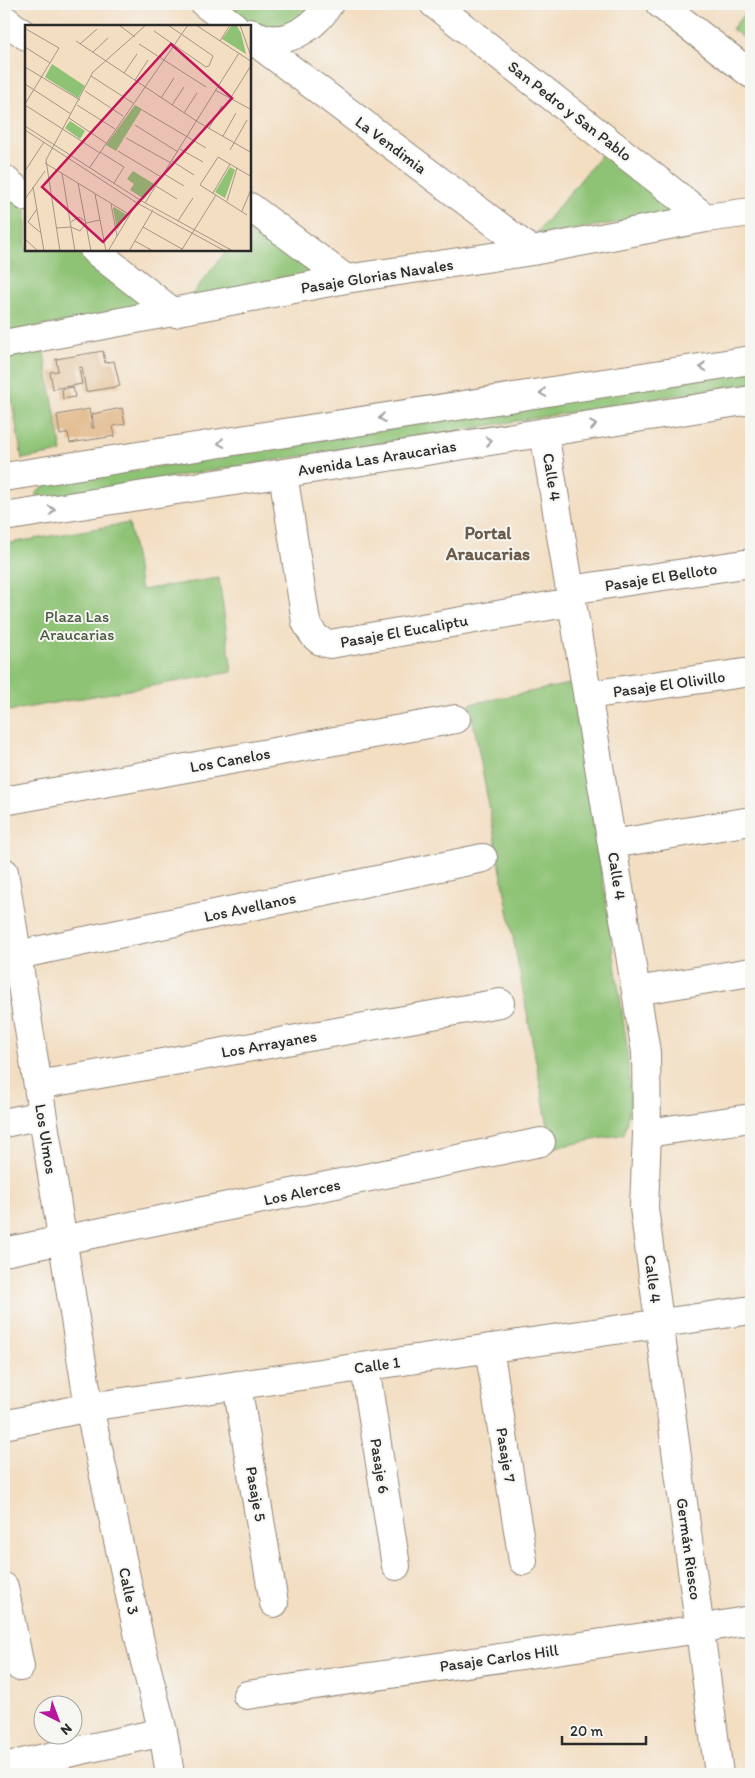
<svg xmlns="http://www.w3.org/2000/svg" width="755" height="1778" font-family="Itim,sans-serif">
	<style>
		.green { fill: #8ec375; stroke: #5c7750 }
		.building { fill: #e1b788 }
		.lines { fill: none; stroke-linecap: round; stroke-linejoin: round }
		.street-casing { stroke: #8f8476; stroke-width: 30 }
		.street { stroke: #fff; stroke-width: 28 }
		.oneway { stroke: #a0a0a0 }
		.labels { text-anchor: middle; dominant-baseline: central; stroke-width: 4; stroke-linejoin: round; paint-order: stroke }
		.street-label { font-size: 16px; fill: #2b2b2b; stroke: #f6f6f2 }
		.park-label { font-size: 16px; fill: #495941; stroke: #f6f6f2 }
		.neighbourhood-label { font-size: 18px; font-weight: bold; fill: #6b5c4c; stroke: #f6f6f2 }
		.inset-road { fill: none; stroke: #a39686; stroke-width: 1 }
		.view { fill: #c2185b; fill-opacity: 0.15; stroke: #c2185b; stroke-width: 2.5 }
		.inset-edge { fill: none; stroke: #2b2b2b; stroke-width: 2.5 }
	</style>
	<rect width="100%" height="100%" fill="#f6f6f2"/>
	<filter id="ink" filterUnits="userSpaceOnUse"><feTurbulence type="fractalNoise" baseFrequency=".02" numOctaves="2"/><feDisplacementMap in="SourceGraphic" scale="10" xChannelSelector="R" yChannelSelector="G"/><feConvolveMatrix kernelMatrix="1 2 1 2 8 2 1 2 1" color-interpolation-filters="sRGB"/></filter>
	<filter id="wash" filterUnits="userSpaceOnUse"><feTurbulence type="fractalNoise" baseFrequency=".0096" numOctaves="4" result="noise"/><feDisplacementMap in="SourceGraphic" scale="20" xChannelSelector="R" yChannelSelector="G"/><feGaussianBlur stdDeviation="1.12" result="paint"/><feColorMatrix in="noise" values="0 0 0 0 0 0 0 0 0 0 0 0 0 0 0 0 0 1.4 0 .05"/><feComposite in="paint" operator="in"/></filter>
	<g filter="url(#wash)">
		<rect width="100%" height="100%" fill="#f3dec2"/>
		<path class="green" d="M222 4H322L299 25 253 28Z
			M751 5V44L732 29Z
			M602 154 682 212 534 236Z
			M4 193 26 209V250H80L141 296 135 311 4 332Z
			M250 221 320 276 186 302 227 250H250Z
			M43 348 62 452 22 459 4 354Z
			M751 370V383L43 498 35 494 45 485Z
			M129 523 141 590 219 578 232 672 8 711 4 686V544Z
			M574 683 626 1039 631 1101 624 1134 552 1148 470 704Z"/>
		<g id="blocks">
			<path class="building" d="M103 351 105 363 114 361 120 386 86 392 82 367 79 368 82 384 53 389 50 372 58 371 56 359Z
				M73 387 75 397 63 399 62 389Z
				M122 408 125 424 113 426 115 436 70 443 68 433 60 435 57 415 89 409 92 428H94L92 414Z"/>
		</g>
	</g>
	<g filter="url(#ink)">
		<use href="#blocks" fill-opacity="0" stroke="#8f8476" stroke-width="1"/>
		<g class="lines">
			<defs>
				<path id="street" d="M205 4 234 26
					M434 4 706 218
					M660 4 751 74
					M4 19 26 36
					M250 33C256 35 263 38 269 39 294 42 318 23 329 4
					M250 38 532 251
					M4 179 26 197
					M250 207 346 279
					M94 250 174 313
					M4 344 346 279 532 251 706 218 751 212
					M544 432 646 1052 647 1133 644 1208 719 1774
					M283 473 306 622C312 634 317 642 330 644L572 602
					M4 477 751 360
					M4 517 751 400
					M570 590 751 563
					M588 695 751 672
					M4 801 456 719
					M612 844 751 821
					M4 872 89 1407 141 1646 163 1732 170 1774
					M17 955 483 858
					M636 991 751 972
					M38 1085 500 1003
					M4 1123 42 1115
					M647 1133 751 1118
					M4 1252 541 1142
					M489 1348 523 1561
					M365 1367 396 1566
					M237 1385 274 1603
					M4 1425 89 1407 751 1310
					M4 1587 20 1667
					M247 1695 699 1629 751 1620
					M4 1767 163 1732"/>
			</defs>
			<use href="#street" class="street-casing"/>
			<use href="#street" class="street"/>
		</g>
		<defs><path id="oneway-chevron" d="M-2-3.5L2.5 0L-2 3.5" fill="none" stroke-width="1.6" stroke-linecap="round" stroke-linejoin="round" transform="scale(1.25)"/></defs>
		<g class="oneway">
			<use href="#oneway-chevron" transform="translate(703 367) rotate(171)"/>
			<use href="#oneway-chevron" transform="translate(543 393) rotate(171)"/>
			<use href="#oneway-chevron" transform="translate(382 418) rotate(171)"/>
			<use href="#oneway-chevron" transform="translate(593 425) rotate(-9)"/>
			<use href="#oneway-chevron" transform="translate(489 441) rotate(-9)"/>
			<use href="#oneway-chevron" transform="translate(221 443) rotate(171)"/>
			<use href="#oneway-chevron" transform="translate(52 510) rotate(-9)"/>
		</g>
	</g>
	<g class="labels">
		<g class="street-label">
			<text transform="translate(570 111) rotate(38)">San Pedro y San Pablo</text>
			<text transform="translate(391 145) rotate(37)">La Vendimia</text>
			<text transform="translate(377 276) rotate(-9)">Pasaje Glorias Navales</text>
			<text transform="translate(377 458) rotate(-9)">Avenida Las Araucarias</text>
			<text transform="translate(552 477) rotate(81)">Calle 4</text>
			<text transform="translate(661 577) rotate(-9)">Pasaje El Belloto</text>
			<text transform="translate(404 631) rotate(-10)">Pasaje El Eucaliptu</text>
			<text transform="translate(669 684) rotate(-8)">Pasaje El Olivillo</text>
			<text transform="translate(230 760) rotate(-10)">Los Canelos</text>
			<text transform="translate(617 876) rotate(81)">Calle 4</text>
			<text transform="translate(250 907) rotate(-12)">Los Avellanos</text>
			<text transform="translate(269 1044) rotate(-10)">Los Arrayanes</text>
			<text transform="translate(46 1139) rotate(81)">Los Ulmos</text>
			<text transform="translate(302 1192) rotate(-12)">Los Alerces</text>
			<text transform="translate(653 1279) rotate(83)">Calle 4</text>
			<text transform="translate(377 1365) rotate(-8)">Calle 1</text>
			<text transform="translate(506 1455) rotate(81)">Pasaje 7</text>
			<text transform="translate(380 1466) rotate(81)">Pasaje 6</text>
			<text transform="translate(256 1494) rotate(80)">Pasaje 5</text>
			<text transform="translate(689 1549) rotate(82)">Germán Riesco</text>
			<text transform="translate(129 1591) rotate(78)">Calle 3</text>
			<text transform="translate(499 1658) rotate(-8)">Pasaje Carlos Hill</text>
		</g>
		<g class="park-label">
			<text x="77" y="616">Plaza Las<tspan x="77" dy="18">Araucarias</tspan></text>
		</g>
		<g class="neighbourhood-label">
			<text x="488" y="533">Portal<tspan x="488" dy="21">Araucarias</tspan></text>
		</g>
	</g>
	<g transform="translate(25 25)">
		<rect width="226" height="226" fill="#f3dec2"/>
		<path d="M207 0H211L216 8 221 29 197 14ZM27 39 60 61 53 73 20 52ZM110 80 117 84 91 126 81 120ZM45 96 60 106 55 114 40 103ZM205 142 210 145 200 173 190 167ZM108 146 129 159 119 174 105 165 109 159 102 154ZM89 182 102 190 92 205 88 183Z" fill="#8ec375"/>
		<path class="inset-road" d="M94 0 110 12M171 0 227 37M215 0 227 34M129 6 181 42 184 41 188 31 143 0M51 16 173 97 227 128M195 16 205 0M55 19 72 4M114 19 181 62M0 22 25 38M68 27 83 13M0 42 55 75M99 48 112 29M66 51 108 78M110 55 123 35M0 59 46 89M190 65 227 85M60 66 98 91M136 73 149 53M205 74 227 39M0 79 34 23 1 4M0 80 75 128M52 80 90 104M147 80 159 62M117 85 181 123M159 88 172 68M44 93 81 118M110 100 153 127M0 101 115 175 208 226M184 103 197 81M0 105 112 178 200 226M198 111 211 88M101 113 146 138M155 124 178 137M205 125 222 95M93 126 136 152M75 127 99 142 89 158M147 136 169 150M20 138 105 190M65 142 163 0M0 146 19 117M37 148 50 226M139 149 159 161M53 158 66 226M131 161 152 174M8 162 19 226M188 168 205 139M70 169 81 226M0 174 20 146M202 176 212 143M120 178 214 28M86 179 92 211M12 184 3 197 16 208M217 186 227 162M222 190 175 160 193 132 227 152M153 196 168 173M46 197 54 192 60 196M118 202 157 224M31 203 46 202 55 206 61 198 75 195M0 214 13 226M110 216 128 226M35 226 21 135 68 47 121 0M83 226 113 176M104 226 128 185M156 226 191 170"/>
		<path class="view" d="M146 19 207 73 78 217 17 162Z"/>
		<rect width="226" height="226" class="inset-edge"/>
	</g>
	<rect width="755" height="1778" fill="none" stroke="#f6f6f2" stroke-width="20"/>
	<g transform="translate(58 1720) rotate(138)"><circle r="24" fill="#f6f6f2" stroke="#a5a5a2"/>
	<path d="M0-4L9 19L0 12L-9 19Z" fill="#b5179e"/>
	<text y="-8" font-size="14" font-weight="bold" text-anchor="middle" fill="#2b2b2b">N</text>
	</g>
	<path d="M562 1736v8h84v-8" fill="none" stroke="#2b2b2b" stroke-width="2.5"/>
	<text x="570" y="1736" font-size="15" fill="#2b2b2b" stroke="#f6f6f2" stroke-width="4" paint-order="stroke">20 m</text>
</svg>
